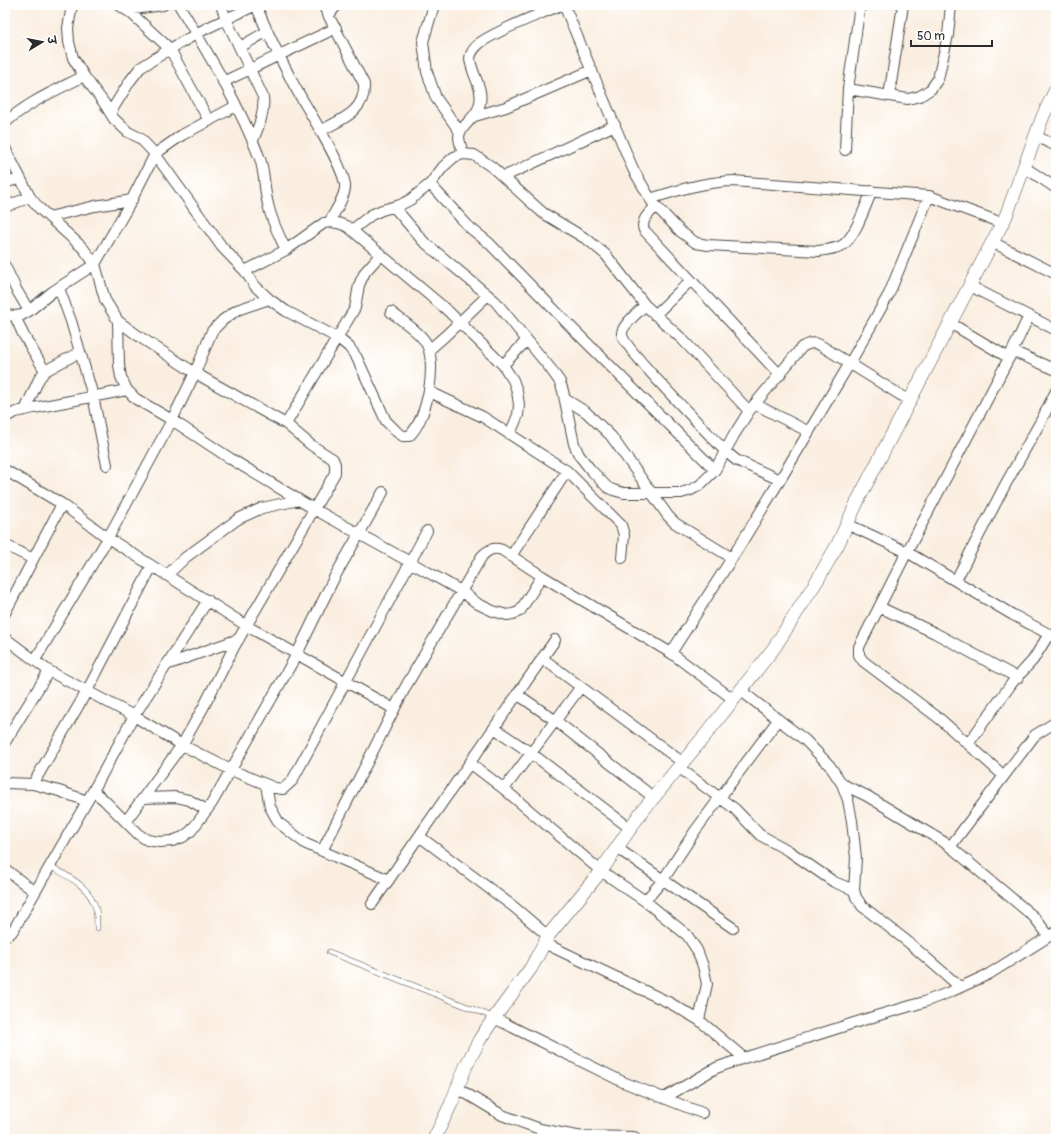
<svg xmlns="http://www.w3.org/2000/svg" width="1061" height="1144" font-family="Pangolin,'Playpen Sans Deva',sans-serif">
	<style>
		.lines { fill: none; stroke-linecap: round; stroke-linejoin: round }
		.service-casing { stroke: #4a4846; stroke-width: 6 }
		.minor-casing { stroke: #4a4846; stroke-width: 12 }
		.tertiary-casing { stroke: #4a4846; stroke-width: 14 }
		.service { stroke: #fff; stroke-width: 5 }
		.minor { stroke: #fff; stroke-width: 10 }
		.tertiary { stroke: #fff; stroke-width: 13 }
	</style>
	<rect width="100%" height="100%" fill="#fff"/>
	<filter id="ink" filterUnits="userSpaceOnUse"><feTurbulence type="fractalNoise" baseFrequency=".025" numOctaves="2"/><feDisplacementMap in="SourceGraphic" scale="8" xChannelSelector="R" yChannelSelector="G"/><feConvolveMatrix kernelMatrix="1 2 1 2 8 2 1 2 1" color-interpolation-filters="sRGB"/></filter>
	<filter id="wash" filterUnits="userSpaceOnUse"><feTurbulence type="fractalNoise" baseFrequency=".012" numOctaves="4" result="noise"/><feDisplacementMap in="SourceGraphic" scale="16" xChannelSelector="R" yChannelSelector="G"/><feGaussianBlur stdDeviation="0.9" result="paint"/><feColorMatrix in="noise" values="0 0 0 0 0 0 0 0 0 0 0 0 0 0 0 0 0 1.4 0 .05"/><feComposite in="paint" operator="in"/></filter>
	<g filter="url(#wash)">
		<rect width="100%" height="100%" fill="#faeee0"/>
	</g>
	<g filter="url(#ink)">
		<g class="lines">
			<defs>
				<path id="service" d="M50 866C69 877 90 886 96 909 97 915 97 922 97 928
					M329 952 493 1017"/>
				<path id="minor" d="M72 5 68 28 69 42 73 58 84 76 104 103 114 119 128 132 140 138 155 154 222 247 245 271 255 286 269 299 286 311 338 338 349 347 357 358 386 421 397 432 403 436H409C427 420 438 364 426 343 420 332 401 320 391 312
					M119 5 131 13 170 49 209 121
					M179 5C208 53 240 106 260 159 265 173 264 190 268 204 271 220 279 235 286 250
					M221 5 226 19 263 97C265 112 259 126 253 140
					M256 5C267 33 280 58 294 85 304 104 347 170 345 188 344 199 335 211 330 221
					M434 5 423 42 427 72 436 98 460 132
					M564 5 633 169 648 195 653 203 681 232 696 243 708 245 819 251C826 250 834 249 841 246 855 239 865 206 872 191
					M126 10 163 5
					M329 15 337 5
					M240 47 266 32
					M223 82 336 28
					M848 89 908 99 920 96 931 89 938 79 948 35 951 5
					M889 96 903 5
					M110 113 130 81 140 68 170 49 205 29 256 5
					M475 116 506 107 592 70
					M5 123C28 102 57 90 84 76
					M320 131C340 120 366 112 364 84L323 5
					M1036 136 1056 146
					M5 148 30 197 39 208 83 248 95 264 105 300 118 321 140 337 195 373 286 424 311 445 333 459 335 464V473L234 647 203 708 182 745 126 821
					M845 150 848 89 860 5
					M463 154C462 149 459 142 459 136 460 127 475 118 479 107 485 89 472 76 470 59 470 53 476 46 481 42 504 27 536 16 561 5
					M1024 167 1056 188
					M503 177 615 125
					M5 182 20 179
					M430 184 469 227 489 243 574 330 715 470
					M650 199C678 190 704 182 733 181L929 196 1002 223
					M656 206C650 213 640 220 644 230L780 375
					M5 207 30 197
					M394 207 423 241 495 301 550 368 560 382 563 391 574 444 579 455 590 469 607 487 613 490 624 493H681L691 490 700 485 715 470 734 435 749 411 802 347C809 343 813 342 820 345L910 401
					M49 217 95 206 132 200
					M352 230 371 215 382 210 400 205 410 200 430 184 443 167 454 157 463 154 474 155 492 167 543 213 588 240 606 255 645 305 683 340 749 411
					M992 242 1056 274
					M5 266 16 289 29 311
					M245 271 286 250 324 223C333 221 340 223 348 227L447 310 503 365 513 380 517 391 519 405 518 415 510 434
					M970 286 1056 330
					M59 288 71 321 93 396 107 465
					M645 305C640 311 621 326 622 334 622 347 711 436 725 451L736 460 780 480
					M5 315 15 316 22 315 29 311 52 292 95 264 129 205 155 154 182 135 236 106
					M655 315 691 280
					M15 316 23 334 45 371
					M118 321 119 365 121 377 127 390 136 399 172 420 231 459 314 509 410 562 461 591 478 604 493 611 507 615 513 614 520 611 542 576
					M950 323 1009 358
					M429 350 445 336 488 295
					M1012 351 1056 370
					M503 365 527 340
					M430 392 483 417 567 471 621 525 624 535 622 558
					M565 399 586 412 611 436 668 516 675 523 732 558
					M755 404 809 432
					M25 410 39 379 45 371 80 352
					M5 417 16 412 34 408 127 390
					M286 424 355 308 359 285 365 272 381 254
					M5 470 62 504 108 538 247 626 394 709
					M847 524 907 552 1013 615 1056 638
					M5 545 33 559
					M511 556 567 471
					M167 575 186 557 238 519 262 508 299 500
					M956 580 1004 487 1042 419 1056 391
					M879 607 935 633 1018 678
					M5 613 62 504
					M5 638 49 671 134 716 182 745 231 770 275 788 283 789 292 781 427 531
					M671 653 732 558 780 480 850 363 889 294 929 196
					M542 658 682 762
					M35 660 108 538 172 420 195 373 212 331 223 320 237 310 269 299
					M166 665 239 639
					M740 690 805 740 830 766 842 784 848 800 852 821 856 858 854 890 856 897 862 906 908 942 960 987
					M517 694 556 721 653 797
					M494 728 531 753 631 829
					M5 742 49 671
					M968 744 1012 683 1033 660 1049 634
					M470 763 504 789 601 871 645 901 687 935 697 950 703 966 707 984 699 1020
					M678 767 735 809 760 835 789 851 834 882 854 890
					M1004 776 940 719 863 661 859 655V647L907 552 1009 358 1029 316
					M5 783 33 784 59 791 87 801
					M33 784 87 691 152 566
					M842 784 867 796 947 844 1034 917 1049 936
					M266 785 270 807 279 823 306 844 389 880
					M504 789 580 688
					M93 791 104 800 138 834 147 840 160 842 172 841 183 837 191 831 212 803 297 654 334 578 383 492
					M144 798 176 797 189 800 207 810
					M419 836 514 907 548 936
					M950 847 1035 735 1056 722
					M617 848 733 928
					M322 851 406 686 482 556C488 550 493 547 502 550L542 576 671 653 733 699
					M5 869 35 892
					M645 901 663 880 695 831 778 720
					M372 904 555 640
					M5 936 11 933 14 929 93 791 134 716 208 600
					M544 943 670 1003 699 1020 744 1058
					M494 1018 623 1082 702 1113
					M457 1088 502 1115 540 1129 577 1136 634 1137
					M664 1098 716 1068 744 1058 876 1016 924 1002 950 992 989 974 1056 932"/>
				<path id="tertiary" d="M434 1139 451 1104 466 1066 480 1039 494 1018 531 968 548 936 601 871 640 814 707 733 774 648 818 579 838 544 859 498 1006 216 1043 116 1056 89"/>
			</defs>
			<use href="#service" class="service-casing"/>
			<use href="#minor" class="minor-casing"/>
			<use href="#tertiary" class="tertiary-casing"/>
			<use href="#service" class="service"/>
			<use href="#minor" class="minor"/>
			<use href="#tertiary" class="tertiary"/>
		</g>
	</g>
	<rect width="1061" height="1144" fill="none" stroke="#fff" stroke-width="20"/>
	<g transform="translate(42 42) rotate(80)" stroke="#ffffff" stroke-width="3" paint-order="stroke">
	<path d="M0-3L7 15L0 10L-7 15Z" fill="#2b2b2b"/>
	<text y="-6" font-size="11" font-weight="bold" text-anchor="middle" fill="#2b2b2b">उ</text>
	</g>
	<path d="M911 40v6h81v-6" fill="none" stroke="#2b2b2b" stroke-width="2"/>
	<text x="917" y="40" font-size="12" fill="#2b2b2b" stroke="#ffffff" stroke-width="3" paint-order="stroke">50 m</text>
</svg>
